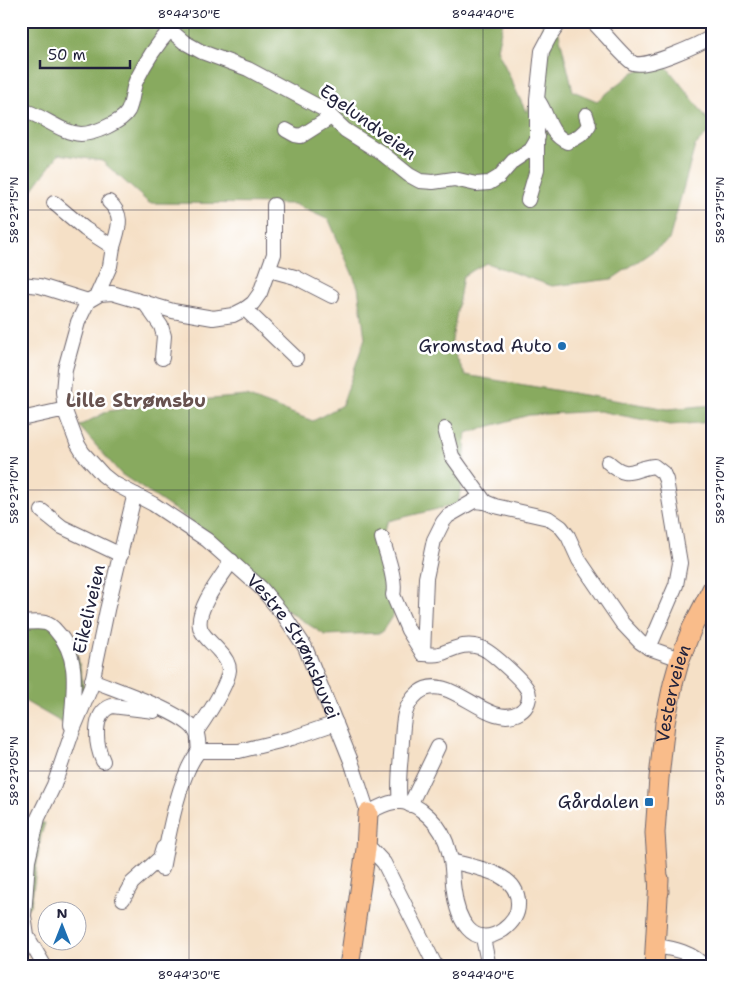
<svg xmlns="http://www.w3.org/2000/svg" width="734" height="988" font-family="'Shantell Sans',sans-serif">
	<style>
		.forest { fill: #88aa5e; stroke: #55664c }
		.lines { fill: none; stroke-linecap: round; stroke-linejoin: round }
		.minor-casing { stroke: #6c646c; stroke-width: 16 }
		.major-casing { stroke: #6c646c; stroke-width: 21 }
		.minor { stroke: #fff; stroke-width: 14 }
		.major { stroke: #f9bc8a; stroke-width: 19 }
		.ticks { fill: none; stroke: #22223b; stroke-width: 1; stroke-opacity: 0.45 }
		.poi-dot { fill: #1f6fb2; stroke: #fff; stroke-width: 2 }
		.labels { text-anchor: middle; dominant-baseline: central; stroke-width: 5; stroke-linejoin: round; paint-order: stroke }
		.street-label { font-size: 18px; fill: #22223b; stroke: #fff }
		.poi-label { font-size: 18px; fill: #22223b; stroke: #fff; text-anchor: end }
		.neighbourhood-label { font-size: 19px; font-weight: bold; fill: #67524f; stroke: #fff }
		.neatline { fill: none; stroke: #22223b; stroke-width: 2 }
		.ticks-label { font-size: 12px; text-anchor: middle; fill: #22223b }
	</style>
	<rect width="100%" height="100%" fill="#fff"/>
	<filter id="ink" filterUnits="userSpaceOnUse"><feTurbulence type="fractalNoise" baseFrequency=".02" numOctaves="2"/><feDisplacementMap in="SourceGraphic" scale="10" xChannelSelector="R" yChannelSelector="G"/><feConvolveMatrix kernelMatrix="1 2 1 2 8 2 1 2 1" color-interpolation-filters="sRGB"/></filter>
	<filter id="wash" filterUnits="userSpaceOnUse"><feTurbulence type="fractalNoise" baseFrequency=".0096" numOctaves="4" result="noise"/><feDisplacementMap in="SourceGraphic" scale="20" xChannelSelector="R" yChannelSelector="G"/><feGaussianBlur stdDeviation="1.12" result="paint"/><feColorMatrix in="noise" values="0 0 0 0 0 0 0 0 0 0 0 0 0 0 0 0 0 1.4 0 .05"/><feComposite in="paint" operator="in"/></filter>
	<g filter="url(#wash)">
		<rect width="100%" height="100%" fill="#f5e0c6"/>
		<path class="forest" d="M21 21H503L497 49 526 112 538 92 543 21H556L573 91 597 101 634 72 662 61 694 101 713 127 695 146 669 240 612 279 552 286 486 263 463 276 451 346 465 375 668 409 713 405V422L670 425 599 411 529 415 466 433 464 473 458 504 388 521 381 537 399 606 381 633 325 635 283 608 238 557 181 514 121 474 79 426 108 411 177 402 246 396 313 421 342 405 365 338 358 287 329 220 294 204 149 203 102 161 59 154 21 205Z
			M21 614 35 616 75 643 86 699 75 730 21 699Z
			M21 817 25 823H45L41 835 31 904 21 916Z"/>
	</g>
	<g filter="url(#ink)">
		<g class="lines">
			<defs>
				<g id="minor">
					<path d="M163 21 170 30 184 42 202 52 248 69 323 109 345 130 383 154 409 175 420 181 433 182 454 179 476 184 489 183 499 177 513 161 531 149 538 137"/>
					<path d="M592 21C601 29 625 59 633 63 646 69 700 44 713 36"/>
					<path d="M539 102C549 117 548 133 567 142 576 139 584 134 589 125L586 115"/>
					<path d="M21 110C42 114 60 133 81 134 94 134 122 122 128 111 133 101 132 90 136 81 145 63 156 45 170 30"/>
					<path d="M286 130 295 135 301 136 331 117"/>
					<path d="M528 200 537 169V99L542 51 550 36 561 21"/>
					<path d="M109 202C125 216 118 229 113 247"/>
					<path d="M54 203 85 229 113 247 110 266 97 295"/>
					<path id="s1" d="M274 205V254L260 293 253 303 245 309 233 315 213 318 173 311 112 293 100 294 88 301 78 322 65 369 63 392 65 411 77 443 83 453 103 475 113 483 153 504 207 540 261 588 285 617 305 647 351 761 368 813C387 802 401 796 421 810 433 819 441 828 446 842 448 848 450 855 451 861 453 871 452 881 454 891 457 918 472 951 503 930 511 924 518 916 518 905 520 872 475 868 451 861"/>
					<path d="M269 270 295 277 332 296"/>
					<path d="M21 284 40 286 88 301"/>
					<path d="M144 302 161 326 164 336 162 358"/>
					<path d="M245 309 296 358"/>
					<path d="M21 419 57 411H65"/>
					<path d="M445 429 452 456 485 502"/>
					<path d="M608 462C629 481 632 468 654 466L663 473 666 480 680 563 676 585 649 648"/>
					<path d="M42 511 62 527 121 555"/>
					<path d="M382 538C386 553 397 581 393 595L408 630 423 654"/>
					<path d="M21 623C28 623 38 621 45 623 50 624 54 628 57 632 81 658 73 693 71 725"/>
					<path d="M423 654 426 578 434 540 443 522 448 516 474 501 485 502 495 506 548 518 561 527 568 536 579 560 622 623 640 642 649 648 680 659"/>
					<path d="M92 680C113 689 187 713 196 732 199 737 198 746 199 751H239L292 738 336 723"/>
					<path d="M196 732C205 719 228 685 229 670 229 662 224 656 218 650 213 644 204 637 201 630 193 612 222 576 232 561"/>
					<path d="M103 761C96 746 91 713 112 706L154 711"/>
					<path d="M400 802C397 783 401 761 402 741 403 722 403 706 418 693 449 668 488 732 520 712 527 708 532 697 527 689 522 680 489 649 479 647 463 642 453 650 439 654 434 655 428 654 423 654"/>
					<path d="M410 805 438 747"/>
					<path d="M366 849 372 850 384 863 436 967"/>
					<path d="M162 869C168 838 179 774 199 751"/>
					<path d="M123 899 132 883 160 858 163 848"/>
					<path d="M483 938 489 967"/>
					<path d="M656 946C675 949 692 952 705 967"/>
					<path d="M45 967 27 936 24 916 28 861 38 818 54 785 73 730 91 687 107 610 133 501 136 495"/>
				</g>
				<g id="major">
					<path id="s2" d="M659 892 655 833 659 778 665 723 673 684 680 659 692 628 713 587"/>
					<path d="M349 967 366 849 368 813"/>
					<path d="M654 967 659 879"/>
				</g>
			</defs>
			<use href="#minor" class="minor-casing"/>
			<use href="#major" class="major-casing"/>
			<use href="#minor" class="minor"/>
			<use href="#major" class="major"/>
		</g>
	</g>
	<path class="ticks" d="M189 21V967M483 21V967M21 210H713M21 490H713M21 771H713"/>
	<g class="poi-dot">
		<circle cx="562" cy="346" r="5"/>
		<rect x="644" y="797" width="10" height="10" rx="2.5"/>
	</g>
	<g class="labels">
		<g class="street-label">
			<text transform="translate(368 122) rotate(36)">Egelundveien</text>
			<text transform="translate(89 609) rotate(-77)">Eikeliveien</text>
			<text stroke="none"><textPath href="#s1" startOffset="729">Vestre Strømsbuvei</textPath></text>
			<text stroke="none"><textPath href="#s2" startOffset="200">Vesterveien</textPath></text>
		</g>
		<g class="poi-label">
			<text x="552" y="346">Gromstad Auto</text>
			<text x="639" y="802">Gårdalen</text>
		</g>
		<g class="neighbourhood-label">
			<text x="136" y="400">Lille Strømsbu</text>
		</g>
	</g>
	<rect width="734" height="988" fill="none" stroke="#fff" stroke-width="55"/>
	<g transform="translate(62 926)"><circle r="24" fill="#ffffff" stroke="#a7a7b1"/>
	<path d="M0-4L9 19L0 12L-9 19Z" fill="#1f6fb2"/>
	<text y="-8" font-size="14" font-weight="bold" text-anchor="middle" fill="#22223b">N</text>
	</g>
	<path d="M40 60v8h90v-8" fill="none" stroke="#22223b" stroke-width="2.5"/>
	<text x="48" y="60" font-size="15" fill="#22223b" stroke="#ffffff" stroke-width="4" paint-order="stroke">50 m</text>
	<rect x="28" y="28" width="678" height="932" class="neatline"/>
	<g class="ticks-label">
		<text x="189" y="18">8°44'30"E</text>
		<text x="483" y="18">8°44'40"E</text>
		<text transform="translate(14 210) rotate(-90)" y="4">58°27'15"N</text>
		<text transform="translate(720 210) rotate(-90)" y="4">58°27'15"N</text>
		<text transform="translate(14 490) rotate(-90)" y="4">58°27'10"N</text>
		<text transform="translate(720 490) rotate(-90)" y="4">58°27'10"N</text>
		<text transform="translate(14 771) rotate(-90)" y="4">58°27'05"N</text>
		<text transform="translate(720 771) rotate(-90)" y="4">58°27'05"N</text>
		<text x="189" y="979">8°44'30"E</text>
		<text x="483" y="979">8°44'40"E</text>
	</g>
</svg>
